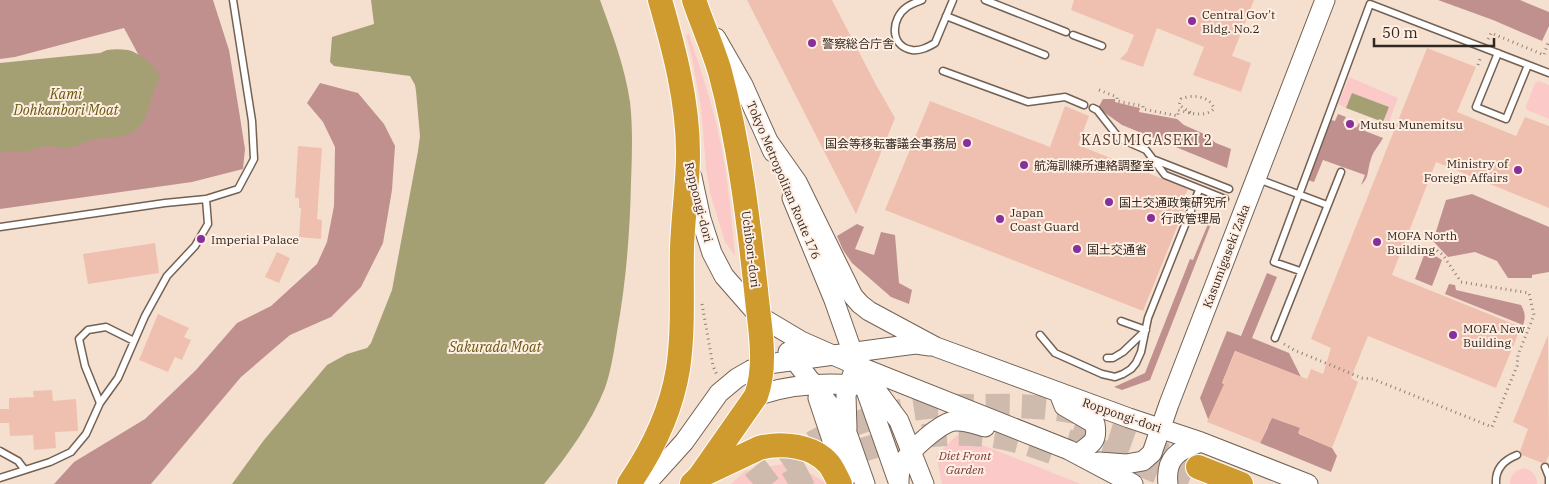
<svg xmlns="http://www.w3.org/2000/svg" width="1549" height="484" font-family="'IBM Plex Serif','Noto Sans JP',serif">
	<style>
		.green { fill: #fbc9c8 }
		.forest { fill: #c0908f }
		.water { fill: #a59f74 }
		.building { fill: #efc0af }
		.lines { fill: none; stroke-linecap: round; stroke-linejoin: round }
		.highway-tunnel { stroke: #cebbad; stroke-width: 24; stroke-dasharray: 24 12; stroke-linecap: butt }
		.lane-casing { stroke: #736153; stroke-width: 9 }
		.secondary-casing { stroke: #736153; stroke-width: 21 }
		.highway-casing { stroke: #fff; stroke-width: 26 }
		.path { stroke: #8e8075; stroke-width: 3; stroke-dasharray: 1 4; stroke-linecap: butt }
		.lane { stroke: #fff; stroke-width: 6 }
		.secondary { stroke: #fff; stroke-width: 19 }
		.highway { stroke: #d09b2e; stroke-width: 24 }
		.poi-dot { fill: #872f9c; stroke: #ffeee1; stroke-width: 2 }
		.labels { text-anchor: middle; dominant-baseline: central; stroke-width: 4; stroke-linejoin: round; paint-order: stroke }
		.poi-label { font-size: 12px; fill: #302822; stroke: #ffeee1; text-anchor: start }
		.street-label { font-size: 12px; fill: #302822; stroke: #ffeee1 }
		.park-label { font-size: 12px; font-style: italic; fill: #773839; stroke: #ffeee1 }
		.water-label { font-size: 14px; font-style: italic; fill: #63590f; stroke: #ffeee1 }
		.neighbourhood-label { font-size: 14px; letter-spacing: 1px; fill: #4c3c2f; stroke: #ffeee1 }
	</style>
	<rect width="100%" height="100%" fill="#f5e0d0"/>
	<path class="green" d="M689 34C697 59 706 85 713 111 726 158 731 208 735 256L725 242 710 193 706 168 701 107 692 59 686 35Z
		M1349 77 1398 98 1389 122 1384 120 1389 107 1352 93 1346 108 1338 104Z
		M1539 81 1549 85V119L1527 110 1526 106 1535 83Z
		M957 435 1081 484H942L936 456Z
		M783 464 805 470 828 484H731L745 471Z
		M1524 468C1532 470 1537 475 1537 484H1510C1510 475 1515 470 1524 468Z"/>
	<path class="forest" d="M0 0H213L229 50 239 111 245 149 243 169 192 182 0 209V145L145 67 124 28 15 57 0 59Z
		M1438 0H1520L1549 12V26L1542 41 1493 20Z
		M320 83 358 93 384 124 395 146 392 190 383 243 361 287 331 317 290 335 241 377 151 484H54L74 462 145 419 196 370 237 323 271 306 317 264 327 242 334 206 335 147 323 122 307 103Z
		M1103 99H1115V102L1140 108 1139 112 1177 119 1184 125 1202 133 1216 143 1231 149 1227 168 1122 125 1098 108Z
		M1338 114 1346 117 1343 122 1347 130 1357 127 1360 121 1367 124 1365 131 1383 138C1379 146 1373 151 1371 159 1367 169 1370 177 1361 185L1365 175 1323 160 1314 182 1308 180 1331 120 1335 121Z
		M1472 194 1549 227V272L1532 275V278H1508L1497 261 1475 252 1448 257 1433 241 1446 200Z
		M857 224 864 227 855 249 874 255 881 232 895 235 899 283 912 290 909 304 891 297 852 263 843 250 837 236Z
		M1208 224H1211L1150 380 1122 390 1114 387 1145 373 1190 259 1193 260Z
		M1426 250 1442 260 1432 286 1415 279Z
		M1267 273 1277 277 1252 338 1289 353 1301 377 1235 351 1222 383 1289 409 1300 428 1299 434 1332 448 1337 456 1331 472 1260 443 1268 427V412L1208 419 1200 398 1227 331 1241 336Z
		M1449 284 1455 285 1456 290 1521 305C1525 312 1526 317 1523 325L1445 294Z"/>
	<path class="water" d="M371 0H600C612 33 625 67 630 102 633 129 632 155 631 182 630 232 626 283 617 332 614 351 611 371 605 388 591 423 568 455 544 484H232L264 440 327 365 347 354 367 348 371 343 392 290 418 151 420 136 416 91 415 85 410 76 334 66 330 62 332 37 374 24Z
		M107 50C114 49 121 49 128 50 138 52 159 68 160 79 150 92 151 111 141 125 128 141 108 136 91 140 84 142 79 146 72 147 62 148 52 145 41 147 36 147 32 151 27 151 17 152 9 149 0 153V63L69 56 100 53Z
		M1352 93 1389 107 1383 122 1346 108Z"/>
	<path class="building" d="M747 0H832L875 83 895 118 856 214Z
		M1074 0H1254L1232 56 1251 63 1241 92 1193 75 1204 47 1157 28 1143 67 1120 59 1127 52 1134 35 1071 10Z
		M1427 48 1476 67 1457 112 1516 136 1525 117 1549 126V208L1436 162 1392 275 1521 327 1496 388 1368 336 1351 378 1358 382 1332 448 1298 433 1300 428 1272 418 1260 443 1207 422 1224 384 1222 383 1235 351 1307 379 1311 369 1323 374 1331 348 1311 339Z
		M930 101 1050 147 1065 106 1089 116 1078 145 1188 189 1183 199 1188 200 1143 311 885 210Z
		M298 146 322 148 317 219 322 220 321 239 299 237 301 208H299V198H295Z
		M155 243 159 273 88 284 83 254Z
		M277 252 290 258 279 283 265 277Z
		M158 314 189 328 184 337 191 340 182 360 175 357 168 372 139 360Z
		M1548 335 1549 455 1546 462 1542 463 1522 455 1520 451 1528 429 1513 422Z
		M52 390 53 401 76 399 78 431 55 432 56 448 34 450 33 435 10 436 9 423H0V409H9V398L34 397 33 391Z"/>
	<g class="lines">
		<path class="highway-tunnel" d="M1075 424 1113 436 1198 467
			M1067 441 1130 460 1188 484
			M753 484C802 441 863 414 927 407 946 405 965 406 984 406 1018 405 1053 407 1086 414
			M788 484C846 449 919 428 986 435 1011 438 1036 446 1060 455"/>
		<defs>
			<path id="lane" d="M922 0C917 2 911 4 907 7 891 18 889 46 912 50 921 51 928 47 935 43L953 0
				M985 0 1066 32
				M946 16 1045 55
				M1073 35 1102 46
				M1498 53 1476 107 1506 119 1528 65
				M943 71 1028 102 1065 97 1084 105
				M1093 108 1097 110 1119 138 1146 150 1165 175 1225 199
				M1155 160 1229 189
				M1258 179 1327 205
				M0 227 165 203 206 199 238 189 254 159 252 121 233 0
				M1300 271 1274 262 1370 4 1549 73
				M1040 335 1055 353 1102 374 1115 377 1123 374 1131 369 1136 363 1141 352 1148 318 1199 190
				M1275 338 1341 172
				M1107 358H1113L1123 352 1146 330 1121 321
				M100 403 85 366 79 339 88 330 106 327 134 341
				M0 451 18 461 24 469
				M1545 467 1549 477V484
				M0 478 50 462 71 452 86 434 100 403 118 378 145 316 167 276 195 246 208 224 206 199
				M1496 484C1495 469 1504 460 1517 455"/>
			<path id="secondary" d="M716 38 743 85 773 152
				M768 141 797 182 853 296 860 304 869 311 936 347 1129 418 1201 442 1308 484
				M692 177 701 219 712 253 724 276 759 316 801 341 858 366 1069 450 1133 484
				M792 198 834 300 899 484
				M788 352 836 413 847 433 865 484
				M868 379 899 421 924 484
				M1059 393 1064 406 1095 424C1098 443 1091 443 1078 454
				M756 396C793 383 836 382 874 387
				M818 398 845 479
				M847 429 846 395 853 373
				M1099 462 1126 464 1143 461 1152 453 1169 404 1325 0
				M899 482C899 475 900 468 903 463 910 450 941 422 955 421 965 420 975 424 985 427
				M646 484 684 442 719 393 737 378 751 370 768 364 900 346 916 344 930 346
				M1168 484C1165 458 1178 450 1201 442"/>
			<path id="highway" d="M1198 467 1241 484
				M700 476 759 448C781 442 813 445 829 464 833 469 837 478 840 484
				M629 484C653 449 671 412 678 369 684 329 681 288 682 248 683 216 688 185 688 153 688 101 674 49 660 0
				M692 484 700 476 756 396C768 363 759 324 756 290 748 217 739 143 720 72 713 48 702 24 694 0"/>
		</defs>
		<use href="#lane" class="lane-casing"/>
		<use href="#secondary" class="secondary-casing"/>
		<use href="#highway" class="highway-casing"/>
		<path class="path" d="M1488 39 1491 33 1544 55 1549 40
			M1478 65 1481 56
			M1099 90 1117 97V101L1143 106V109L1178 116V110C1190 113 1204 118 1214 109 1211 96 1192 94 1181 99L1179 105 1191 113
			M702 304 713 366 717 375
			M1284 344 1294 350 1362 378 1373 379 1492 427 1517 366 1518 355 1534 315 1529 293 1461 282 1443 255 1431 246"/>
		<use href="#lane" class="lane"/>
		<use href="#secondary" class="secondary"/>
		<use href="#highway" class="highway"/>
	</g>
	<g class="poi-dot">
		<circle cx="1192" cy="21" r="5"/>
		<circle cx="812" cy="43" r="5"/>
		<circle cx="1350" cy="124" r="5"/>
		<circle cx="967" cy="143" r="5"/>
		<circle cx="1024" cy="165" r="5"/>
		<circle cx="1518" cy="170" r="5"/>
		<circle cx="1109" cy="202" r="5"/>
		<circle cx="1151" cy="218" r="5"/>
		<circle cx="1000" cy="219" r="5"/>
		<circle cx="201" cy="239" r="5"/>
		<circle cx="1377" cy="242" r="5"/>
		<circle cx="1077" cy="249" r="5"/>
		<circle cx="1453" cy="335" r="5"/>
	</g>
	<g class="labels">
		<g class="poi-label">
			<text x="1202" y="14">Central Gov't<tspan x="1202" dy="14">Bldg. No.2</tspan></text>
			<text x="822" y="43">警察総合庁舎</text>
			<text x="1360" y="124">Mutsu Munemitsu</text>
			<text x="957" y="143" text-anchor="end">国会等移転審議会事務局</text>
			<text x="1508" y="163" text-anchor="end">Ministry of<tspan x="1508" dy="14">Foreign Affairs</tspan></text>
			<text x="1034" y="165">航海訓練所連絡調整室</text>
			<text x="1119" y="202">国土交通政策研究所</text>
			<text x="1010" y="212">Japan<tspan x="1010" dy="14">Coast Guard</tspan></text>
			<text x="1161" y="218">行政管理局</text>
			<text x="1387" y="235">MOFA North<tspan x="1387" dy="14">Building</tspan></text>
			<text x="211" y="239">Imperial Palace</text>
			<text x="1087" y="249">国土交通省</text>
			<text x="1463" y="328">MOFA New<tspan x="1463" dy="14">Building</tspan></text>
		</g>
		<g class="street-label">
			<text transform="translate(784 180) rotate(67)">Tokyo Metropolitan Route 176</text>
			<text transform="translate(699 202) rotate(76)">Roppongi-dori</text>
			<text transform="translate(751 249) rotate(83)">Uchibori-dori</text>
			<text transform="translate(1226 256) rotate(-69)">Kasumigaseki Zaka</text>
			<text transform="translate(1122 415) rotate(19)">Roppongi-dori</text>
		</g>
		<g class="park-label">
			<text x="965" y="455">Diet Front<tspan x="965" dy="14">Garden</tspan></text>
		</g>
		<g class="water-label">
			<text x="66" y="94">Kami<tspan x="66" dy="16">Dohkanbori Moat</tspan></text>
			<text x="495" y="347">Sakurada Moat</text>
		</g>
		<g class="neighbourhood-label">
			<text x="1147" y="140">KASUMIGASEKI 2</text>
		</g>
	</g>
	<path d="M1374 38v8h120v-8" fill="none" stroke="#302822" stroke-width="2.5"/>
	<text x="1382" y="38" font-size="15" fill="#302822" stroke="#ffeee1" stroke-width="4" paint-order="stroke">50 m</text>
</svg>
